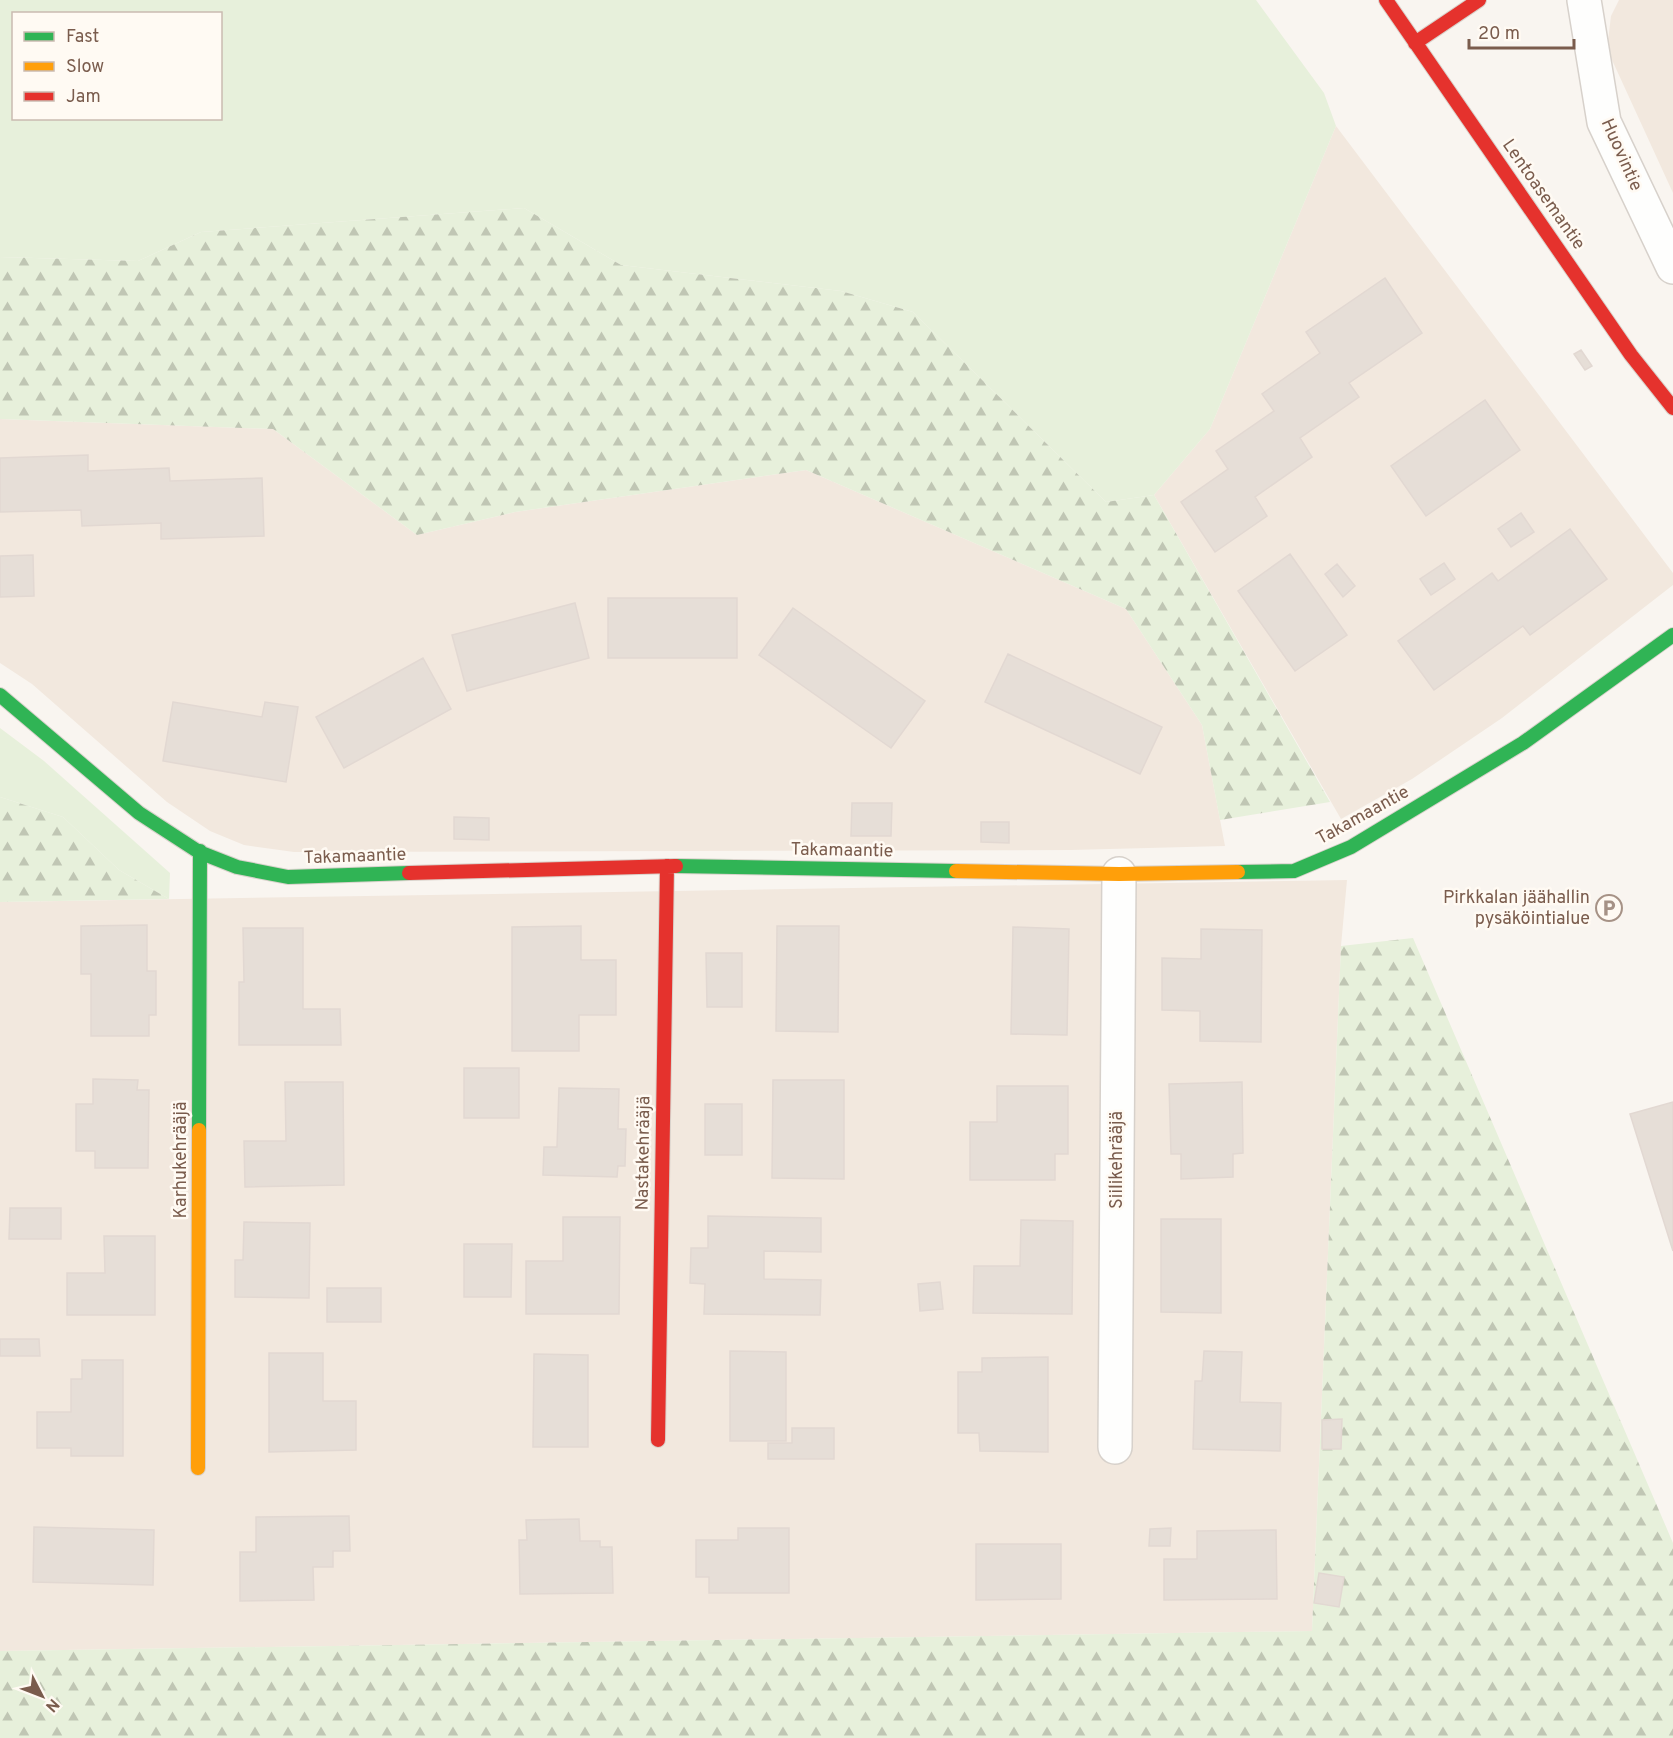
<svg xmlns="http://www.w3.org/2000/svg" width="1673" height="1738" font-family="Overpass,sans-serif">
	<style>
		.residential { fill: #f2e8de }
		.grass { fill: #e7f0db; fill-rule: evenodd }
		.forest { fill: url(#forest-firs) }
		.building { fill: #e6ded7; stroke: #e2d8d2; stroke-width: 1.5 }
		.lines { fill: none; stroke-linecap: round; stroke-linejoin: round }
		.street-casing { stroke: #d7d1cb; stroke-width: 36 }
		.fast-casing { stroke: #d9d2cb; stroke-width: 16 }
		.slow-casing { stroke: #d9d2cb; stroke-width: 16 }
		.jam-casing { stroke: #d9d2cb; stroke-width: 16 }
		.street { stroke: #fefefd; stroke-width: 33 }
		.fast { stroke: #30b455; stroke-width: 14 }
		.slow { stroke: #ff9f0a; stroke-width: 14 }
		.jam { stroke: #e5322d; stroke-width: 14 }
		.labels { text-anchor: middle; dominant-baseline: central; stroke-width: 5; stroke-linejoin: round; paint-order: stroke }
		.street-label { font-size: 18px; fill: #7a5c4d; stroke: #fffaf3 }
		.poi-label { font-size: 18px; fill: #7a5c4d; stroke: #fffaf3; text-anchor: end }
	</style>
	<defs>
		<pattern id="forest-firs" width="22" height="20" patternUnits="userSpaceOnUse" patternTransform="scale(1.5)"><rect width="22" height="20" fill="#e7f0db"/><path d="M5 1l3.5 6h-7zM16 11l3.5 6h-7z" fill="#c0c6b4"/></pattern>
	</defs>
	<rect width="100%" height="100%" fill="#f9f5f0"/>
	<path class="residential" d="M1619 0H1673V193L1607 49 1611 16Z
		M1336 126 1673 573V585L1502 718 1412 779 1341 819 1154 495 1210 429Z
		M0 419 273 429 417 535 515 512 806 470 1126 609 1202 725 1225 846 1071 850 294 852 244 845 210 831 167 802 32 684 0 663Z
		M1347 880 1341 946 1312 1631 0 1651V902Z"/>
	<path class="grass" d="M0 0H1256L1324 93 1336 126 1210 429 1154 495 1106 502 913 312 841 291 621 265 524 208 201 232 138 261 0 257ZM14 14H220V118H14Z
		M0 728 44 761 170 873 169 899 119 870 63 817 0 797Z"/>
	<path class="forest" d="M524 208 621 265 841 291 913 312 1106 502 1154 495 1330 802 1220 820 1202 725 1126 609 806 470 515 512 417 535 273 429 0 419V257L138 261 201 232Z
		M0 797 63 817 119 870 169 899 0 902Z
		M1413 938 1673 1543V1738H0V1651L1312 1631 1341 946Z"/>
	<path class="building" d="M1385 278 1422 333 1349 383 1359 397 1300 438 1312 457 1255 497 1267 516 1215 552 1181 502 1228 469 1216 451 1274 411 1262 394 1320 353 1306 332Z
		M1581 350 1592 366 1585 370 1574 354Z
		M1485 400 1520 450 1426 516 1391 466Z
		M88 455V471L169 468 170 481 262 478 264 536 161 539V523L82 526 81 510 0 512V458Z
		M1521 513 1534 532 1511 547 1498 529Z
		M1570 529 1607 579 1530 635 1523 626 1434 690 1398 641 1492 573 1498 581Z
		M1290 554 1347 635 1295 671 1238 591Z
		M33 555 34 596 0 597V556Z
		M1444 563 1455 579 1431 595 1420 579Z
		M1337 564 1355 586 1343 597 1325 574Z
		M608 598H737V658H608Z
		M575 603 589 658 467 691 452 635Z
		M793 608 925 701 891 748 759 655Z
		M1008 654 1162 727 1140 774 985 702Z
		M423 658 451 709 344 768 316 717Z
		M173 702 262 717 265 702 298 707 286 782 163 761Z
		M852 803H892L891 836H851Z
		M454 817 489 818V840L454 839Z
		M981 822H1009V843L981 842Z
		M147 925V971H156V1015H149V1036H91V974H81V926Z
		M581 926V960H616V1015H579V1051H512V927Z
		M777 926H839L838 1032 776 1031Z
		M1013 927 1069 929 1067 1035 1011 1034Z
		M243 928H303V1009H340L341 1045H239V982H244Z
		M1201 929 1262 930 1261 1042 1200 1041V1011L1162 1010V958L1201 959Z
		M706 953H742V1007H707Z
		M464 1068H519V1118H464Z
		M93 1079 138 1080 137 1090H149L148 1168H95V1151H76V1104H93Z
		M773 1080H844V1179L772 1178Z
		M285 1082H343L344 1185 245 1187 244 1141H286Z
		M1242 1082 1243 1153 1233 1154V1177L1181 1179V1154H1171L1169 1084Z
		M997 1086H1068V1154H1055V1180H970V1122H997Z
		M559 1088 619 1089 618 1129H626L625 1166H618L617 1177 543 1175 544 1147H557Z
		M1673 1102V1251L1630 1114Z
		M705 1104H742V1155H705Z
		M10 1208H61V1239H9Z
		M708 1216 821 1218V1252L764 1251V1279L821 1280 820 1315 704 1314 705 1284 690 1283 691 1248H708Z
		M563 1217H620L619 1314H526V1261H563Z
		M1161 1219H1221V1313L1161 1312Z
		M1021 1220 1073 1221 1072 1314 973 1313 974 1266H1020Z
		M244 1222 310 1223 309 1298 235 1297V1260H243Z
		M104 1236H155V1315H67V1273H105Z
		M464 1244H512L511 1297H464Z
		M940 1282 943 1309 920 1311 918 1284Z
		M327 1288H381V1322H327Z
		M0 1339H39L40 1356H0Z
		M730 1351 786 1352V1441H730Z
		M1204 1351 1242 1352 1240 1402 1281 1403 1280 1451 1193 1449 1195 1381H1202Z
		M269 1353H323V1401H356V1450L269 1452Z
		M534 1354 588 1355V1447H533Z
		M1048 1357V1452L980 1451 979 1433H958V1372H982V1358Z
		M82 1360H123V1456H71V1448H37V1412H71V1379H82Z
		M1342 1419 1341 1449H1322V1420Z
		M792 1428H834V1459H768V1443H792Z
		M349 1516 350 1551H333V1567H313L314 1600 240 1601V1552H256V1517Z
		M579 1519 580 1541H600V1547H612L613 1593 520 1594 519 1540H527L526 1520Z
		M34 1527 154 1530 153 1585 33 1582Z
		M738 1528H789V1593H709V1577H696V1540H738Z
		M1171 1528 1170 1546H1149L1150 1529Z
		M1276 1530 1277 1599 1164 1600V1559H1197V1531Z
		M976 1544H1061V1599L976 1600Z
		M1319 1573 1344 1577 1339 1607 1314 1603Z"/>
	<g class="lines">
		<defs>
			<path id="street" d="M1584 0 1604 122 1673 267
				M1115 1447 1119 874"/>
			<path id="fast" d="M0 695 139 813 199 852 237 867 288 877 409 873
				M676 866 956 871
				M1238 872 1294 871 1351 847 1523 743 1673 635
				M199 1130 200 851"/>
			<path id="slow" d="M956 871 1119 874 1238 872
				M198 1468 199 1130"/>
			<path id="jam" d="M1386 0 1631 355 1673 408
				M1415 43 1479 0
				M409 873 676 866
				M658 1440 667 866"/>
		</defs>
		<use href="#street" class="street-casing"/>
		<use href="#fast" class="fast-casing"/>
		<use href="#slow" class="slow-casing"/>
		<use href="#jam" class="jam-casing"/>
		<use href="#street" class="street"/>
		<use href="#fast" class="fast"/>
		<use href="#slow" class="slow"/>
		<use href="#jam" class="jam"/>
	</g>
	<defs>
		<symbol id="parking-ring" viewBox="-11 -11 22 22"><circle r="9.5" fill="#fffaf3" stroke="#a69286" stroke-width="1.5"/><path d="M-3.5-5.5H1a3.5 3.5 0 0 1 0 7H-1V5.5H-3.5ZM-1-3.4V-.6H.8a1.4 1.4 0 0 0 0-2.8Z" fill="#a69286"/></symbol>
	</defs>
	<g fill-rule="evenodd">
		<use href="#parking-ring" x="1594" y="893" width="30" height="30"/>
	</g>
	<g class="labels">
		<g class="street-label">
			<text transform="translate(1621 155) rotate(66)">Huovintie</text>
			<text transform="translate(1543 195) rotate(55)">Lentoasemantie</text>
			<text transform="translate(1363 816) rotate(-29)">Takamaantie</text>
			<text transform="translate(842 851) rotate(1)">Takamaantie</text>
			<text transform="translate(355 857) rotate(-2)">Takamaantie</text>
			<text transform="translate(644 1153) rotate(-89)">Nastakehrääjä</text>
			<text transform="translate(181 1160) rotate(-90)">Karhukehrääjä</text>
			<text transform="translate(1117 1160) rotate(-90)">Siilikehrääjä</text>
		</g>
		<g class="poi-label">
			<text x="1590" y="898">Pirkkalan jäähallin<tspan x="1590" dy="21">pysäköintialue</tspan></text>
		</g>
	</g>
	<rect x="12" y="12" width="210" height="108" fill="#fffaf3" stroke="#cabbb1" stroke-width="1.5"/>
	<rect x="24" y="32" width="30" height="9" fill="#30b455" stroke="#cabbb1" stroke-width="1.5"/>
	<text x="66" y="42" font-size="18" fill="#7a5c4d">Fast</text>
	<rect x="24" y="62" width="30" height="9" fill="#ff9f0a" stroke="#cabbb1" stroke-width="1.5"/>
	<text x="66" y="72" font-size="18" fill="#7a5c4d">Slow</text>
	<rect x="24" y="92" width="30" height="9" fill="#e5322d" stroke="#cabbb1" stroke-width="1.5"/>
	<text x="66" y="102" font-size="18" fill="#7a5c4d">Jam</text>
	<g transform="translate(42 1696) rotate(132)" stroke="#fffaf3" stroke-width="4.5" paint-order="stroke">
	<path d="M0-4.5L10 22L0 15L-10 22Z" fill="#7a5c4d"/>
	<text y="-9" font-size="16" font-weight="bold" text-anchor="middle" fill="#7a5c4d">N</text>
	</g>
	<path d="M1469 39v9h105v-9" fill="none" stroke="#7a5c4d" stroke-width="3"/>
	<text x="1478" y="39" font-size="18" fill="#7a5c4d" stroke="#fffaf3" stroke-width="4.5" paint-order="stroke">20 m</text>
</svg>
